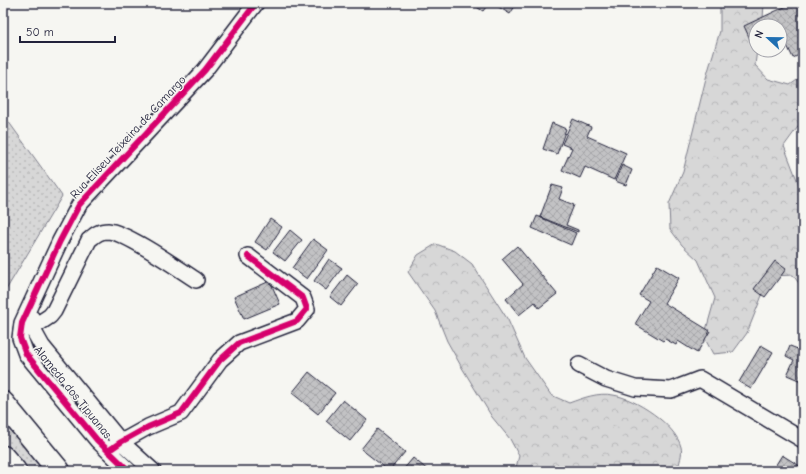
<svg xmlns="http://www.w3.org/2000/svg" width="806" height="474" font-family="'Comic Neue',sans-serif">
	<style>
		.green { fill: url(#green-dots); stroke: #7c7c89 }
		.forest { fill: url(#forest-crowns); stroke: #7c7c89 }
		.building { fill: url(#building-cross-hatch); stroke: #22223b }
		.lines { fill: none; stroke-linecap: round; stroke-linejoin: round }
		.minor-casing { stroke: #22223b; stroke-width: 18 }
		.highway-casing { stroke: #22223b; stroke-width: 25 }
		.minor { stroke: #f6f6f2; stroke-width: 15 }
		.highway { stroke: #f6f6f2; stroke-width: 22 }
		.cycleway-casing { stroke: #f6f6f2; stroke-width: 8 }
		.cycleway { stroke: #d6006c; stroke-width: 6 }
		.labels { text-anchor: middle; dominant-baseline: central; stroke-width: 3; stroke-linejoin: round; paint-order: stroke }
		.street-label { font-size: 12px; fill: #22223b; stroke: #f6f6f2 }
	</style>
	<defs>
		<pattern id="green-dots" width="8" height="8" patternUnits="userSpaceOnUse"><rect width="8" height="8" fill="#d7d7d7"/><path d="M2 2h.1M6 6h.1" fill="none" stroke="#b8b8b9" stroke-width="1.8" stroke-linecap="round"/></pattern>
		<pattern id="forest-crowns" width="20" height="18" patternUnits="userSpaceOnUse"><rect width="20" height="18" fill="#d7d7d7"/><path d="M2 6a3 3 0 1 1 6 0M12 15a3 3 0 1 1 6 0" fill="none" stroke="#b8b8b9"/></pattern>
		<pattern id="building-cross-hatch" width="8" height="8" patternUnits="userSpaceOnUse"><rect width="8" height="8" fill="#c2c2c4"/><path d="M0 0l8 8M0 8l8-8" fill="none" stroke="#a6a6a9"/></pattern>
	</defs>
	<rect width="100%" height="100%" fill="#f6f6f2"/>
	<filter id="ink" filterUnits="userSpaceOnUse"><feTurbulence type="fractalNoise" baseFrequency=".025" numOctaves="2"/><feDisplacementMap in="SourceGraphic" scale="8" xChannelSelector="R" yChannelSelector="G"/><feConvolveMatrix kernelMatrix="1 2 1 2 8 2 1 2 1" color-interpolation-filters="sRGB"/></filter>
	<g filter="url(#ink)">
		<path class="green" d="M3 114 62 196 3 295Z
			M3 416 48 471H24L3 446Z"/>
		<path class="forest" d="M720 3H764L763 19 756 26 757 50 755 65 768 79 790 85 803 76V123L800 124 784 146 799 185 803 189V289L793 275 773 276 763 293 747 333 733 352 713 354 704 337 715 298 698 260 682 245 670 229 669 204 683 172 706 78 720 31Z
			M436 244 455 251 472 264 508 320 525 358 551 395 569 403C583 398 598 392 613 395 635 398 676 425 681 447 683 453 679 464 677 471H515L519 456 510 439 492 417 461 366 447 341 435 311 408 272 418 255Z"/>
		<path class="building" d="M470 3H489L483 11Z
			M492 3H517L510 14Z
			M607 3H620L615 10Z
			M793 3H800L803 9V53L793 58 783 37 780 38V26H756V49L755 50 744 26Z
			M573 119 591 127 587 136 626 153 614 180 585 167 580 178 562 170 572 148 562 144Z
			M552 123 566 129 557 154 543 149Z
			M622 165 632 170 626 185 615 181Z
			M552 185 563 188 559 199 574 205 566 225 578 230V232L540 217Z
			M537 216 576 233 571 245 532 228Z
			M270 219 282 227 267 250 255 242Z
			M290 230 302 240 285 261 273 252Z
			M313 239 328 250 307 279 292 268Z
			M517 246 557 294 539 308 535 302 519 315 506 299 523 284 502 259Z
			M329 259 342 268 326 290 314 281Z
			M775 261 786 269 765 297 754 289Z
			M657 265 679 278 664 303 710 331 697 353 678 341 676 345 665 339 663 341 635 324 649 301 639 295Z
			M347 275 358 284 341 306 330 297Z
			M270 281 280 304 244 319 234 297Z
			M761 345 773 352 751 389 739 382Z
			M790 346 803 351 801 381 787 375 794 360 786 356Z
			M309 372 335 393 318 414 292 393Z
			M343 400 367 420 350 441 326 421Z
			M377 429 405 452 389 471 361 449Z
			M782 455 803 468V471H772Z
			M413 458 429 471H402Z"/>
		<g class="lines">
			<defs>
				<path id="minor" d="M32 318V328L42 346 121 442 153 471
					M32 328 50 316 54 311 89 240C95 235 99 231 108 231 126 232 179 269 196 280
					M579 365 606 379 635 388 671 390 700 379 803 440
					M108 451 121 442 148 427 181 413 220 360 239 343 297 321 307 309 303 298 248 256
					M129 471 97 440 26 354 20 338 22 323 60 241 79 205 205 70 256 3"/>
				<path id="highway" d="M3 403 59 471
					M3 457 15 471"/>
			</defs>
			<use href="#minor" class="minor-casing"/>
			<use href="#highway" class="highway-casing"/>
			<use href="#minor" class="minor"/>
			<use href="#highway" class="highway"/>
			<defs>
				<path id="cycleway" d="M108 451 121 442 148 427 181 413 220 360 239 343 297 321 307 309 303 298 248 256
					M129 471 97 440 26 354 20 338 22 323 60 241 79 205 205 70 256 3"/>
			</defs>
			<use href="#cycleway" class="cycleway-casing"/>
			<use href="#cycleway" class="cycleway"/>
		</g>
	</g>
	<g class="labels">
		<g class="street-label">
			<text transform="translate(128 137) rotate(-47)">Rua Eliseu Teixeira de Camargo</text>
			<text transform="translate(73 392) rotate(51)">Alameda dos Tipuanas</text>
		</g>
	</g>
	<rect width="806" height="474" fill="none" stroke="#f6f6f2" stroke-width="16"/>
	<rect x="8" y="8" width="790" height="458" fill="none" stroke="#22223b" stroke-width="1.5" filter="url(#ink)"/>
	<g transform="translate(768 38) rotate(292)"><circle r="19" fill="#f6f6f2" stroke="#a1a1a9"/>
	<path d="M0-3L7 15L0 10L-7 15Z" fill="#1f6fb2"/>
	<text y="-6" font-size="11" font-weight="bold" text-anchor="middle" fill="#22223b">N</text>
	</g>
	<path d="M20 36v6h95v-6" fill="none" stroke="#22223b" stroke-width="2"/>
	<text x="26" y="36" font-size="12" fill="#22223b" stroke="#f6f6f2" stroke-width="3" paint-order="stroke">50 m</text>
</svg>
